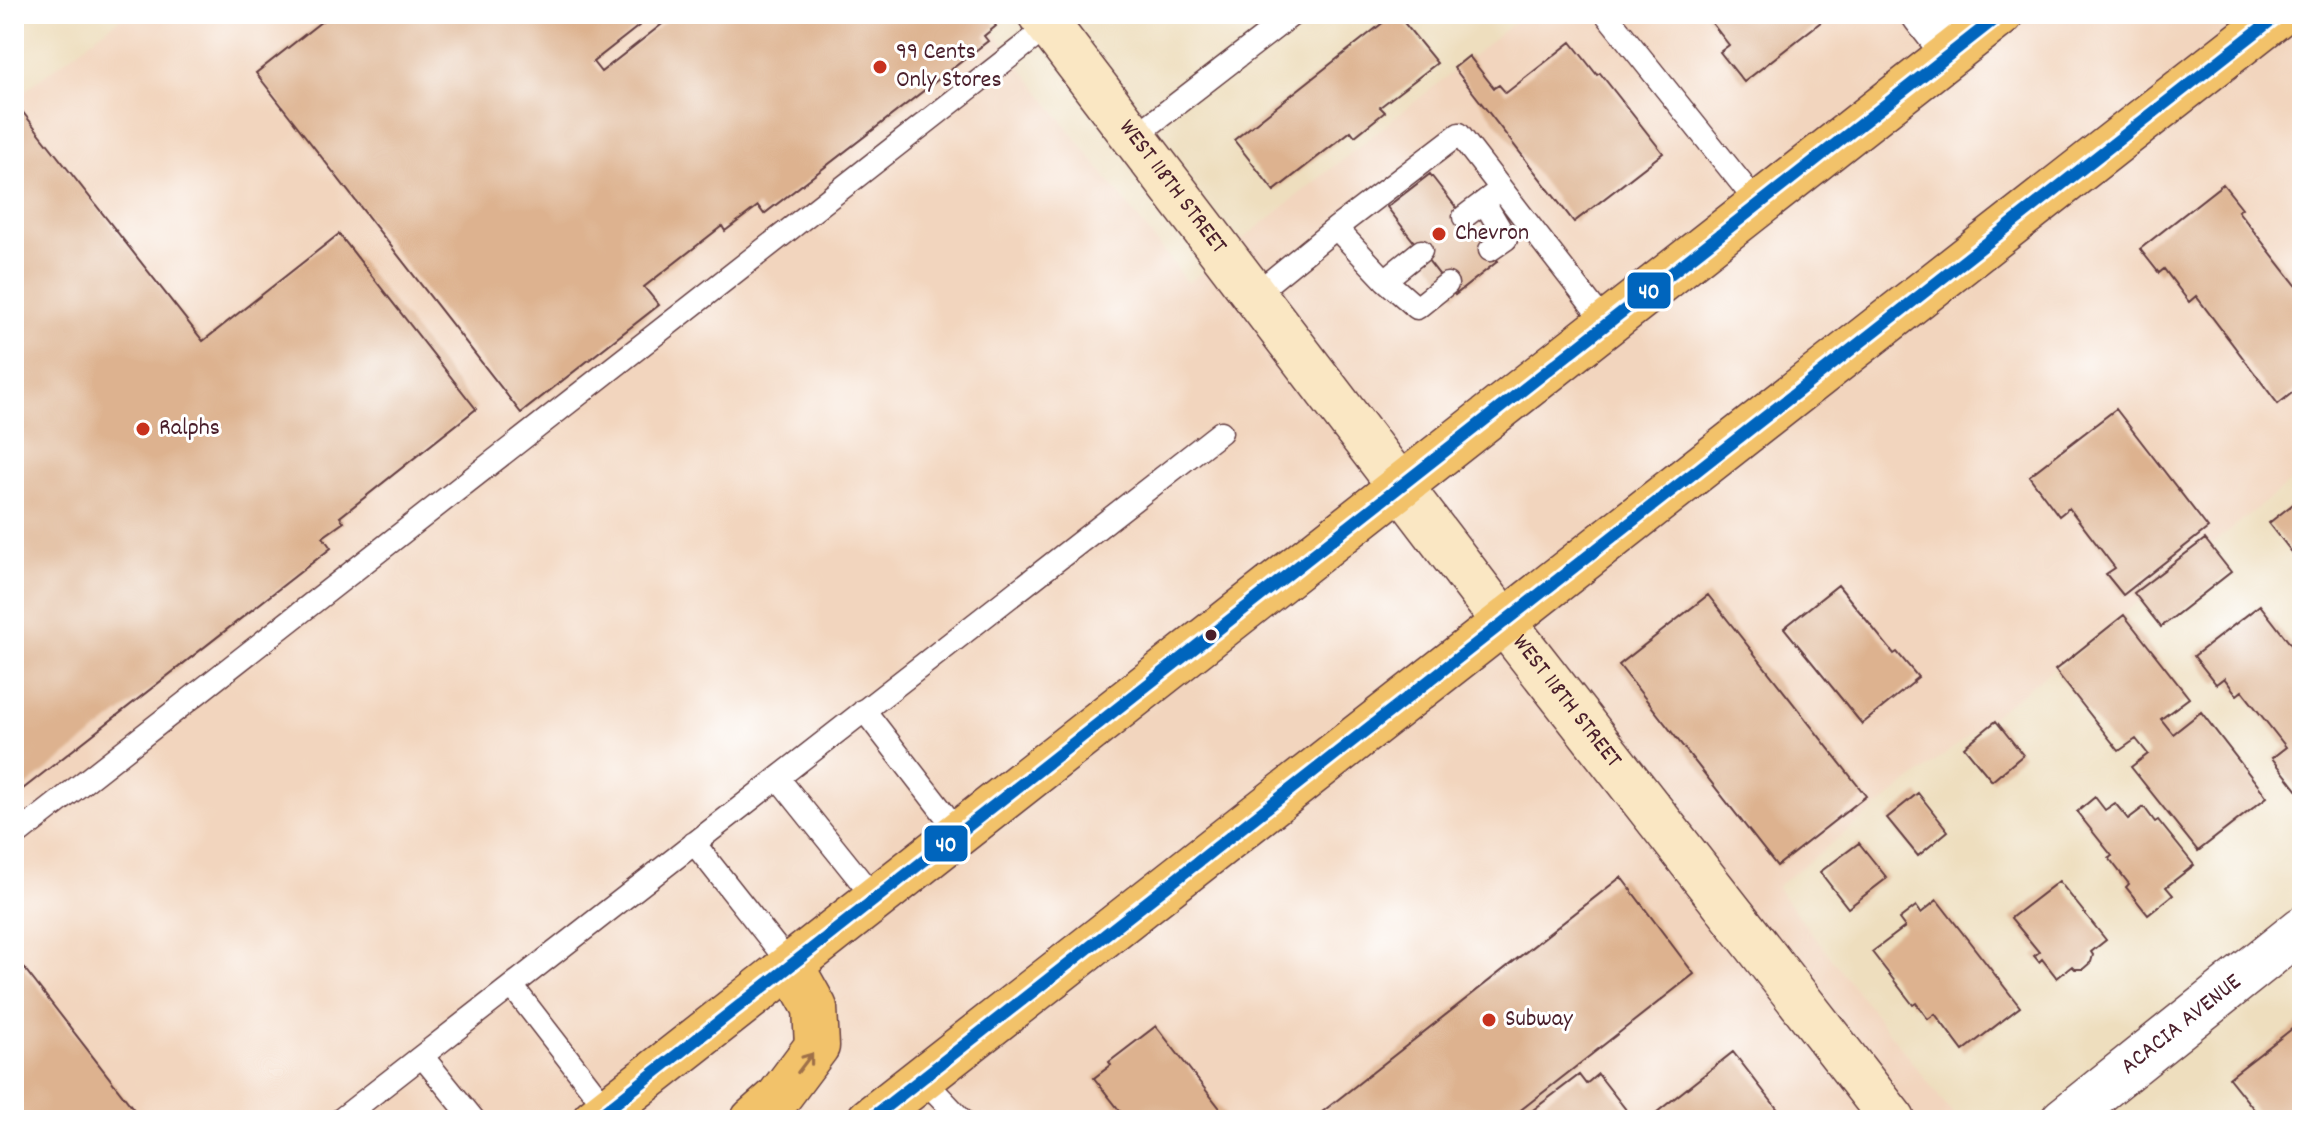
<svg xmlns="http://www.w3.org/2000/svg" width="2316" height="1134" font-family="Dekko,sans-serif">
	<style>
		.built { fill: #f2d5be }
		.building { fill: #ddb28f }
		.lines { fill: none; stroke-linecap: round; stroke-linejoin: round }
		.lane-casing { stroke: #633c41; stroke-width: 25 }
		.street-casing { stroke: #633c41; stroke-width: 47 }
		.secondary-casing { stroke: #633c41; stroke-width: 47 }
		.primary-casing { stroke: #633c41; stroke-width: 47 }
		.lane { stroke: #fff; stroke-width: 22 }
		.street { stroke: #fff; stroke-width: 44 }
		.secondary { stroke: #fae7c3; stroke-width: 44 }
		.primary { stroke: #f2c26a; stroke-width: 44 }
		.bus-1-casing { stroke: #fff; stroke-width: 18 }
		.bus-1 { stroke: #0065bd; stroke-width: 12 }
		.oneway { stroke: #9e704a }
		.poi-dot { fill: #c8321e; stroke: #fff; stroke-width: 3 }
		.bus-dot { fill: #4a1f2b; stroke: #fff; stroke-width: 3 }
		.labels { text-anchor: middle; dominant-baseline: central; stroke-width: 6; stroke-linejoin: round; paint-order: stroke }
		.poi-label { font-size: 24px; fill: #4a1f2b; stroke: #fff; text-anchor: start }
		.street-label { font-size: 24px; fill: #4a1f2b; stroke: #fff }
		.line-badge { stroke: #fff; stroke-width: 3 }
		.badge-label { font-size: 22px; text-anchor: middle; font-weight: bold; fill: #fff }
	</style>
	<rect width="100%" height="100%" fill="#fff"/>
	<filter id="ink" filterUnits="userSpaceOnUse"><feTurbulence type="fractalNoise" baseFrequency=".0125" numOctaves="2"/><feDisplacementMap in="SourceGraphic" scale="16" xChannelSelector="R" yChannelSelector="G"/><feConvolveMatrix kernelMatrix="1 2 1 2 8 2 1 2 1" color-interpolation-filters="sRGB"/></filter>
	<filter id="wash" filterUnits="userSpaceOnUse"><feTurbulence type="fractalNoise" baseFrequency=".006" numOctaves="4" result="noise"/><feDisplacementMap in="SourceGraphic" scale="32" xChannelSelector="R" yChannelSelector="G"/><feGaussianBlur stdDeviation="1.8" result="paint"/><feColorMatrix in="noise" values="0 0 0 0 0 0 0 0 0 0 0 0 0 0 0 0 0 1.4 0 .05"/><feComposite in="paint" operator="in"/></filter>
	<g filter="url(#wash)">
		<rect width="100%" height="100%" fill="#eedebe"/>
		<path class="built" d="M126 14H980L1188 283 1525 14H2302V473L1776 887 1957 1120H14V99Z"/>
		<g id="blocks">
			<path class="building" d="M331 14H654L593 62 601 72 675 14H987L996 26 984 36 988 41 764 214 758 206 725 231 722 226 644 287 659 305 521 413 256 73Z
				M1394 14H1397L1437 63 1380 107 1385 112 1355 136 1351 131 1274 191 1234 140Z
				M1705 14H1831L1744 82 1720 52 1729 45Z
				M1571 42 1597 75 1600 73 1663 153 1574 222 1454 68 1469 56 1494 88 1499 85 1506 93Z
				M14 101 203 341 339 234 476 409 340 517 344 522 323 537 331 548 14 796Z
				M1430 174 1498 261 1455 295 1387 207Z
				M2223 184 2242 208 2238 211 2302 293V385L2278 404 2196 296 2189 302 2164 269 2159 273 2140 249Z
				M2116 409 2208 528 2123 595 2106 574 2115 568 2069 508 2059 516 2029 476Z
				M2302 497V565L2269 523Z
				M2205 539 2231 572 2161 627 2134 593Z
				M1838 585 1894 654 1897 652 1918 677 1913 681 1914 682 1862 724 1784 628Z
				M1708 595 1866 796 1777 866 1619 665Z
				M2260 605 2302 659V796L2272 758 2286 747 2242 691 2237 695 2224 678 2216 684 2194 656Z
				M2124 615 2189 698 2161 719 2173 734 2201 712 2267 797 2198 851 2131 767 2148 754 2136 739 2119 751 2055 670Z
				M1996 721 2023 755 1992 781 1964 747Z
				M1918 793 1948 831 1918 856 1887 818Z
				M2095 797 2105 810 2115 803 2128 819 2144 807 2155 822 2158 820 2194 865 2166 887 2173 895 2148 915 2126 887 2129 884 2109 858 2112 856 2077 812Z
				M1859 843 1887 878 1848 908 1820 872Z
				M1621 877 1694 974 1508 1120H1312Z
				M2059 881 2106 940 2091 952 2093 955 2091 962 2083 969H2075L2072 966 2057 978 2042 959 2039 962 2034 956 2039 952 2011 918Z
				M1937 900 2020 1007 1963 1051 1935 1014 1928 1019 1916 1003 1913 1005 1872 952 1905 927 1899 919 1916 906 1921 913Z
				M14 955 142 1120H14Z
				M2302 1021V1120H2270L2266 1114 2261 1118 2229 1078Z
				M1156 1026 1229 1120H1127L1094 1078 1111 1065 1109 1062Z
				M1733 1052 1786 1120H1647Z
				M1598 1074 1634 1120H1541L1533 1110 1579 1075 1586 1084Z"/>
		</g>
	</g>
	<g filter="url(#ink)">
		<use href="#blocks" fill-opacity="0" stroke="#633c41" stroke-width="2"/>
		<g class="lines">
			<defs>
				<path id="lane" d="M1606 14 1759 205
					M1134 137 1293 14
					M1484 202 1506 239 1490 250
					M1464 217 1493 195
					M1336 228 1385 280
					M1421 251 1385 280 1417 308 1447 284
					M1255 294 1336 228 1459 134 1606 324
					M864 710 959 833
					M778 778 876 900
					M14 837 1049 26
					M694 843 792 967
					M512 986 608 1110
					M422 1056 474 1120
					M922 1078 962 1120
					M340 1120 1221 432"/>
				<g id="street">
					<path d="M1924 14 1953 51"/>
					<path id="s1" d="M2063 1120 2302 929"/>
				</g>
				<g id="secondary">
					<path id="s2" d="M1040 14 1503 621 1893 1120"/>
				</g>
				<path id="primary" d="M594 1120 2001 14
					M753 1120 778 1098 817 1046 815 1008 792 967
					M869 1120 2279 14"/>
			</defs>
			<use href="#lane" class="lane-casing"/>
			<use href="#street" class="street-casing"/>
			<use href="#secondary" class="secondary-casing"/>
			<use href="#primary" class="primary-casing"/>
			<use href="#lane" class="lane"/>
			<use href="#street" class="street"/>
			<use href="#secondary" class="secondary"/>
			<use href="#primary" class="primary"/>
			<defs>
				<path id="bus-1" d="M594 1120 2001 14
					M869 1120 2279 14"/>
			</defs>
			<use href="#bus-1" class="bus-1-casing"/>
			<use href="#bus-1" class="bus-1"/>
		</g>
		<defs><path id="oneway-shaft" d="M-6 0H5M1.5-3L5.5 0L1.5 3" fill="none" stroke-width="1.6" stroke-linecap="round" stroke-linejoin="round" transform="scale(2)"/></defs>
		<use class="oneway" href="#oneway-shaft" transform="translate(805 1063) rotate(-53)"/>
	</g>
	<g class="poi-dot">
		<circle cx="880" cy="67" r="8"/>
		<circle cx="1439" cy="234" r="8"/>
		<circle cx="143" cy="429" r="8"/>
		<circle cx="1489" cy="1020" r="8"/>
	</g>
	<circle class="bus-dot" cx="1211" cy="635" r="7"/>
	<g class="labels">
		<g class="poi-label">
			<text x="896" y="53">99 Cents<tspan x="896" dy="28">Only Stores</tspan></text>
			<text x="1455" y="234">Chevron</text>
			<text x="159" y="429">Ralphs</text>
			<text x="1505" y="1020">Subway</text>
		</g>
		<g class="street-label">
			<text stroke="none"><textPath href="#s2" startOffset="218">WEST 118TH STREET</textPath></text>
			<text stroke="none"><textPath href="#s2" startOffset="866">WEST 118TH STREET</textPath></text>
			<text stroke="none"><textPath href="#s1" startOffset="152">ACACIA AVENUE</textPath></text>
		</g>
	</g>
	<g class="line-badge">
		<rect x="1626" y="271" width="46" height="39" rx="8" fill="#0065bd"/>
		<rect x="923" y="824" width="46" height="39" rx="8" fill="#0065bd"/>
	</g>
	<g class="badge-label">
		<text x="1649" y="298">40</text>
		<text x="946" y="851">40</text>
	</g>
	<rect width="2316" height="1134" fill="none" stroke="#fff" stroke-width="48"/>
</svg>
